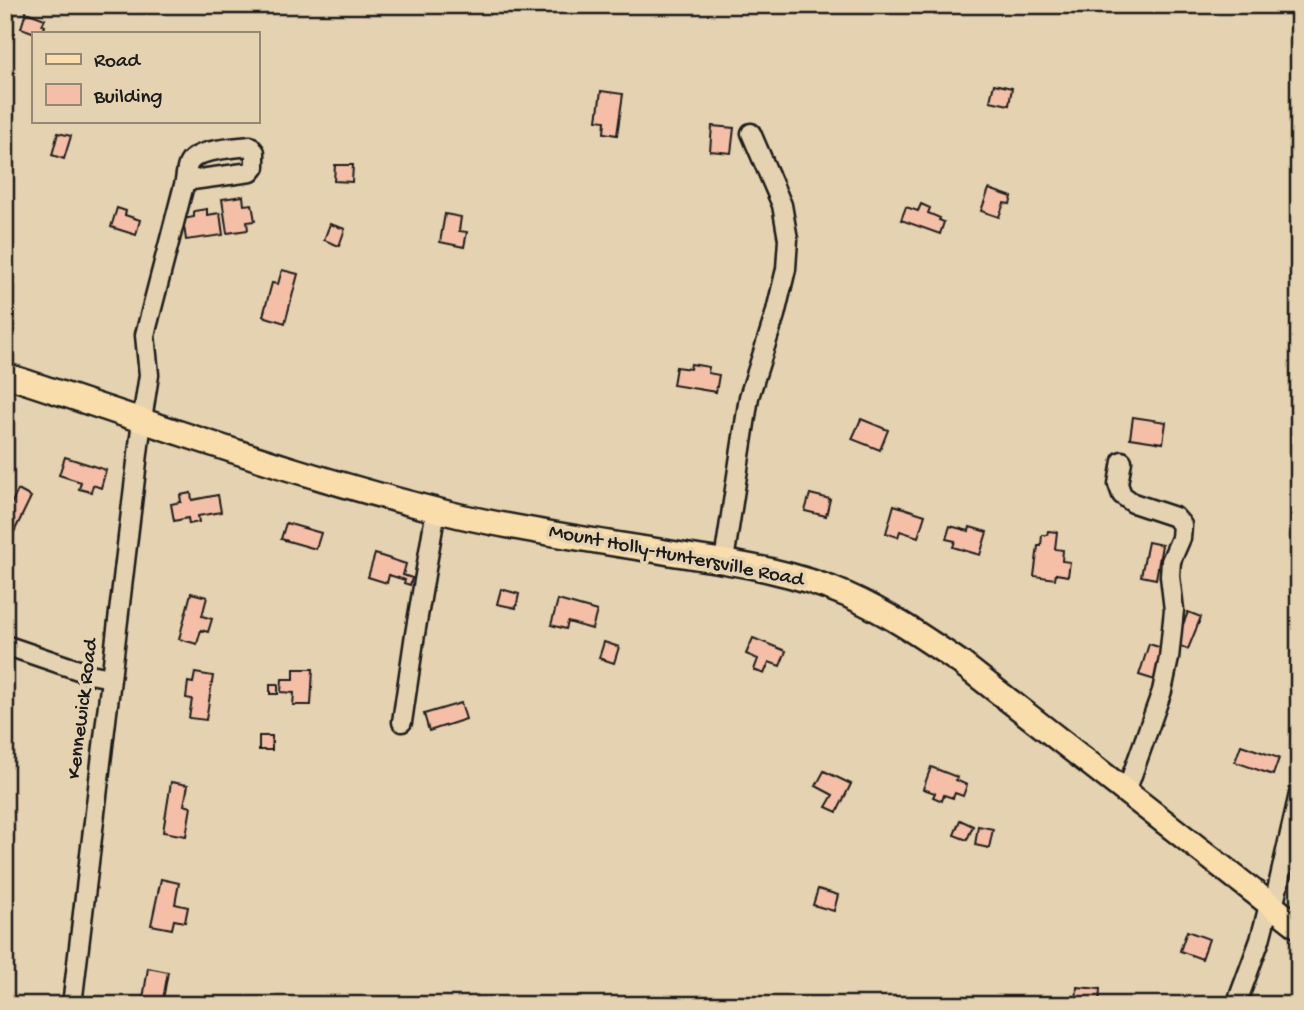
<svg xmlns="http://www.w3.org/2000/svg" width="1304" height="1010" font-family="'Gochi Hand',sans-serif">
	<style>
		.building { fill: #f4bfa6; stroke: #1c1c1c; stroke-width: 2 }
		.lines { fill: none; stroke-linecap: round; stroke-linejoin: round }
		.minor-casing { stroke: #1c1c1c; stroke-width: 23 }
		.major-casing { stroke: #1c1c1c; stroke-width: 28 }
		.minor { stroke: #e5d2b0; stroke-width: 18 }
		.major { stroke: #f9ddab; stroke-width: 23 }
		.labels { text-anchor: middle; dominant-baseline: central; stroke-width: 7; stroke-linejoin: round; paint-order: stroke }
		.street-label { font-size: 21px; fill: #1c1c1c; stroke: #e5d2b0 }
	</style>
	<rect width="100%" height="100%" fill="#e5d2b0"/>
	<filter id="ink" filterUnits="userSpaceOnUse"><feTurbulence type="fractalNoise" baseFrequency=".0143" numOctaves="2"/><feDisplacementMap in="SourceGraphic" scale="14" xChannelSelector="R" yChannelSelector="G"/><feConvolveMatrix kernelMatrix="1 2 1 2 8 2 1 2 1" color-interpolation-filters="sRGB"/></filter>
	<g filter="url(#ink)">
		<path class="building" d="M26 12 45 19 42 25 45 26 43 33H35L21 28Z
			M994 84 1012 88 1009 105 990 101Z
			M601 91 623 94 617 135 604 133 605 121 597 120Z
			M712 126 734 128 731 153 710 151Z
			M58 133 71 136 64 159 52 155Z
			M335 165H353L352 182 334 181Z
			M989 189 1012 197 1010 204 1004 203 999 217 981 211Z
			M243 196 244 205 252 204 255 221 247 222 248 230 227 233 222 199Z
			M921 204 930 208 928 213 940 218 939 220 944 222 940 234 901 220 906 207 918 211Z
			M117 208 126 211 125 215 140 220 136 235 111 227Z
			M207 209V215L220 213 223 235 186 240 183 219 194 217V211Z
			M445 214 461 217 459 231 467 232 464 247 440 242Z
			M330 224 345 229 339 246 324 240Z
			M282 270 298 274 285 323 263 316 272 283 278 284Z
			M691 364 709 367 708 373 719 375 716 392 673 385 676 367 690 369Z
			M1133 417 1166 422 1163 443 1130 438Z
			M861 419 888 430 880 450 852 439Z
			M65 457 106 470 101 488 93 485 91 492 79 489 81 482 59 475Z
			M18 490 31 497 14 532 5 527V517Z
			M191 493 192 500 218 495 221 512 198 516 199 522 189 524 188 518 174 521 171 504 181 502 180 495Z
			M810 494 830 499 826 516 805 511Z
			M894 505 925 515 918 537 900 531 898 537 886 533Z
			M286 523 321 533 316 549 281 539Z
			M950 526 969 531 970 527 987 532 980 555 953 547 955 541 946 539Z
			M1048 531 1057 532 1055 549 1063 550 1062 561 1070 562 1068 576 1056 574 1055 579 1034 576 1038 546H1041L1042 535H1047Z
			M1148 542 1162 545 1156 579 1141 576Z
			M375 554 406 564 403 575 412 578 410 585 404 583 405 580 389 575 387 583 368 577Z
			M501 589 519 594 516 608 497 604Z
			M191 593 207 597 202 616 212 619 208 632 201 630 197 644 179 639Z
			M558 600 597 611 592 629 568 622 566 629 551 625Z
			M1188 612 1201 617 1188 649 1175 644Z
			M753 638 786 651 780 666 769 662 764 674 754 670 758 659 746 654Z
			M604 642 619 647 614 663 599 658Z
			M1149 644 1165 649 1155 680 1139 675Z
			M294 669H313L311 705H293L294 693 281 692 282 679H294Z
			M195 673 213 676 206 720 189 718 192 699 186 698 188 682 193 683Z
			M270 684H278V694H270Z
			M461 703 466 719 429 731 424 714Z
			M259 736H272V750H259Z
			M1241 745 1279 758 1273 775 1235 762Z
			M931 767 957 777 956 780 967 785 963 796 955 793 953 798 944 795 942 801 933 797 935 793 923 789Z
			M824 771 851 784 837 812 826 807 833 795 816 786Z
			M171 782 188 785 184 805 191 807 186 836 163 832Z
			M960 820 973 826 967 840 954 835Z
			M978 826 993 829 989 848 975 845Z
			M161 879 179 883 175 904 188 907 185 922 174 920 172 929 151 925Z
			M818 889 838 895 834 911 813 905Z
			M1187 931 1209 939 1202 959 1180 951Z
			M148 968 168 972 162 1005H142Z
			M1077 987 1100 989 1099 1005H1076Z"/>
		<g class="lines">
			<defs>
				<path id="minor" d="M1122 461 1118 484 1122 495 1133 503 1175 517 1182 525 1181 538 1171 561 1170 576 1174 610 1169 658 1162 691 1126 792
					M724 561 749 397 775 315 786 269 788 239 782 205 751 133
					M5 645 90 674 111 678
					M402 722 415 634 436 510
					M1273 908 1299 794
					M72 1005 142 420 149 375 145 335 185 181 251 172 255 167V152L250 146C235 148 197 149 189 163 186 168 186 175 185 181
					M1236 1005 1260 940 1269 905"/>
				<path id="major" d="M5 375C156 424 305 479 460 516 535 533 613 543 689 556 742 564 797 573 847 595 888 613 924 638 961 663L1299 927"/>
			</defs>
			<use href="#minor" class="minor-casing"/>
			<use href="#major" class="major-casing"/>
			<use href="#minor" class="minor"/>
			<use href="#major" class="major"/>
		</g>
	</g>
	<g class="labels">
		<g class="street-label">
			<text transform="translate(676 557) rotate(11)">Mount Holly-Huntersville Road</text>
			<text transform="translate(84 709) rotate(-83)">Kennewick Road</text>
		</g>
	</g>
	<rect width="1304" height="1010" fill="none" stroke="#e5d2b0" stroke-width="28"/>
	<rect x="14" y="14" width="1276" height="982" fill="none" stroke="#1c1c1c" stroke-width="2.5" filter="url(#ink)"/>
	<rect x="32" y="32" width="228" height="91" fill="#e5d2b0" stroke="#958975" stroke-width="2"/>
	<rect x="46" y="54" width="35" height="10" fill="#f9ddab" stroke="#958975" stroke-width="2"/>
	<text x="94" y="66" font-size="21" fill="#1c1c1c">Road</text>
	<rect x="46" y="84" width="35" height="21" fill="#f4bfa6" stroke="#958975" stroke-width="2"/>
	<text x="94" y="102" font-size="21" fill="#1c1c1c">Building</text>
</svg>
